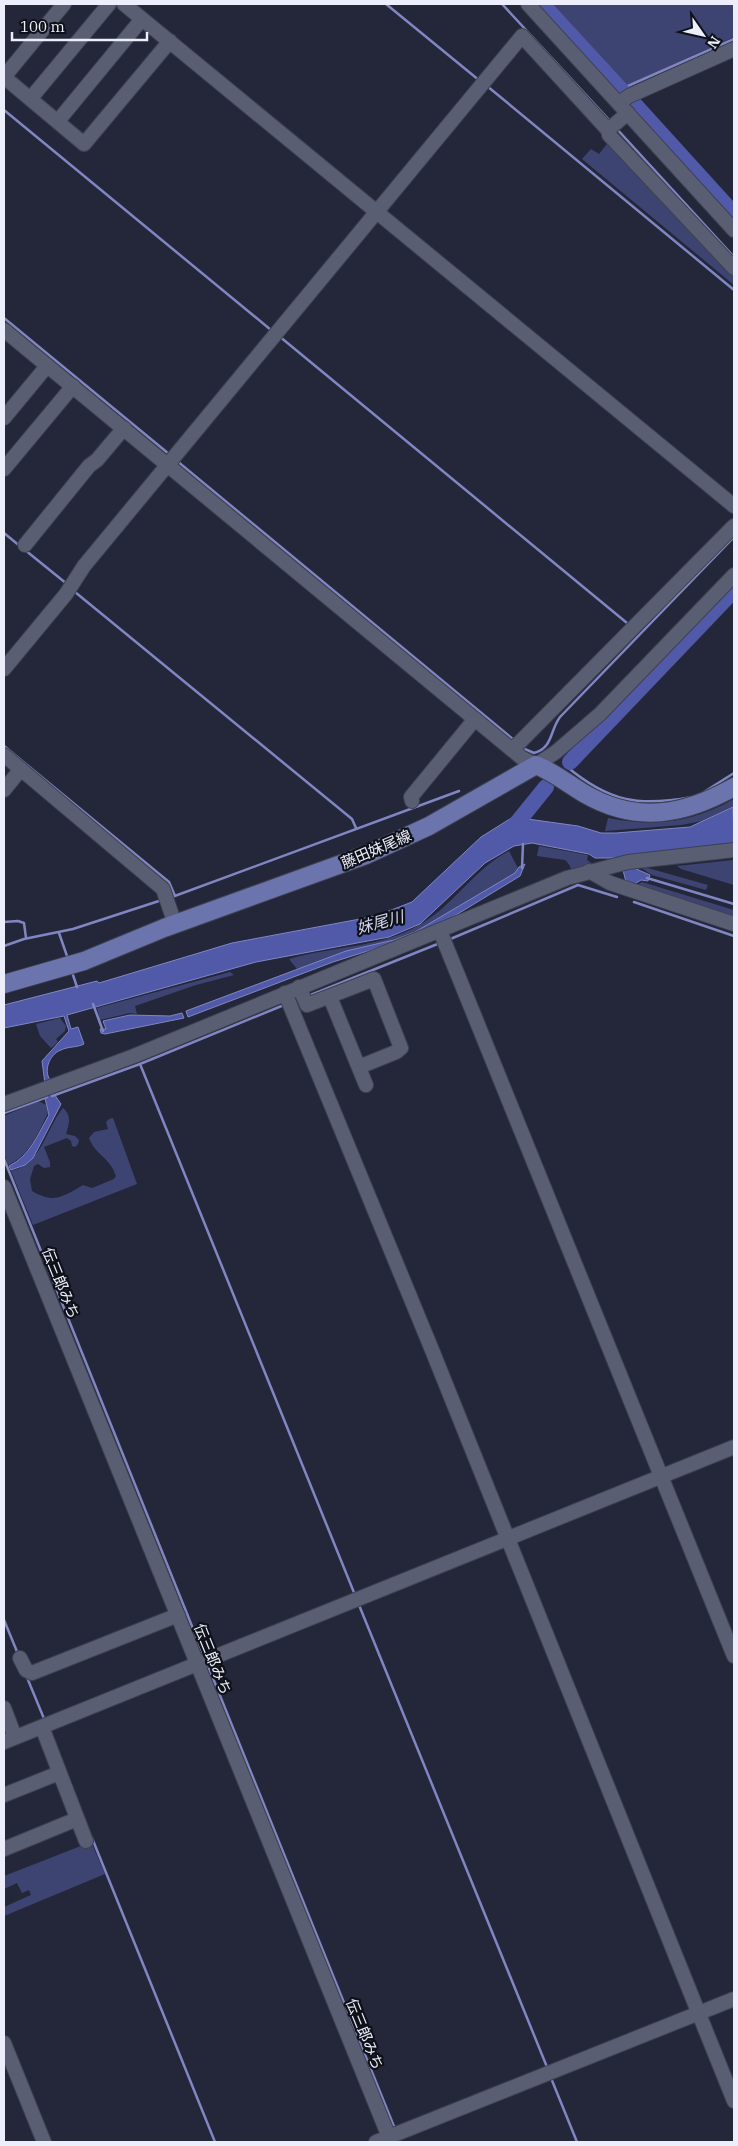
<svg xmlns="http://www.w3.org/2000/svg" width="738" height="2146" font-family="'IBM Plex Serif','Noto Sans JP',serif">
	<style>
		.green { fill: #3d4472 }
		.water { fill: #5159a9; stroke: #8086c2 }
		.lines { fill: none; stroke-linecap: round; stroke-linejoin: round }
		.stream { stroke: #8086c2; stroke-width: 2.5 }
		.river { stroke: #5159a9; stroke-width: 16 }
		.minor-casing { stroke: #3e4150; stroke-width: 16 }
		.major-casing { stroke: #3e4150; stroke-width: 20 }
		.minor { stroke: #5a5e73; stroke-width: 14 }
		.major { stroke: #6c74ae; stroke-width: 18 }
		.labels { text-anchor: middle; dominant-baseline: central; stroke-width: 4.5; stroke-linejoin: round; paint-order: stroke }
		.street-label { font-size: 15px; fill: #eceffb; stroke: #0f1119 }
		.water-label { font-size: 16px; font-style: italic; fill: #d1d5ec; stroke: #0f1119 }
	</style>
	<rect width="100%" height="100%" fill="#24273a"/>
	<path class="green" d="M547 4H734V37L623 87Z
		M610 140 734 271V285L582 159 591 149 599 154Z
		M734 799V806L702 821 681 825 605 831 608 818C657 827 691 823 734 799Z
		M539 846 588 855 587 860 594 865 573 872 568 863 565 860 537 856Z
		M509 851 520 872 412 934 297 969 289 959C332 946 382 948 421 924 455 904 474 869 509 851Z
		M733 860 734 885 681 869 677 866Z
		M637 865 708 885 706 890 652 875Z
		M642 882 734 910V921L633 887Z
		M230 972 234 975 196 985 135 1006 137 1014 130 1013 100 1020 97 1008Z
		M60 1018 66 1026 65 1031 56 1039 58 1042 51 1048 40 1036 36 1024Z
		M38 1101 46 1105 48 1113C38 1133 30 1155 8 1165L4 1154V1116Z
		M63 1108C72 1116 69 1124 66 1134L75 1136 79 1140 78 1144 75 1147 72 1146 71 1141 67 1138 44 1147 50 1162V1167L44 1168 38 1164 34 1166 30 1179 32 1191C54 1204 62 1197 83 1185L92 1188 114 1179 116 1176C109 1156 96 1156 89 1138L94 1132 108 1129 106 1122 109 1119 113 1118 137 1184 33 1225 11 1171C42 1164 45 1130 63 1108Z
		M91 1842 105 1874 4 1916V1907L31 1895 29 1890 22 1893 17 1883 4 1889V1876Z"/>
	<path class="water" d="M733 807 734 845 612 858H595L589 854 532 843 514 846 485 863 420 924 389 937 256 962 67 1015 71 1029 78 1027 84 1044C76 1048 69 1046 61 1050 49 1054 42 1073 52 1082L45 1084 42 1061 69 1031 64 1016 4 1028V1005L97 981 99 983 232 943 376 916 412 902 481 837 513 817 578 826 601 833H616L690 827Z
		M525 864 520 876 428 932 333 962 188 1017 186 1011 346 951 394 940 415 932 515 873 519 867Z
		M634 868 650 875 648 881 641 880 633 885 626 882 623 870Z
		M182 1013 184 1018 105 1034 101 1033 100 1029H106L103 1021 130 1015 170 1016Z
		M52 1091 61 1104 33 1158 25 1165 11 1170 9 1166C30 1156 38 1134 49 1115L44 1094Z"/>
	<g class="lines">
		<path class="stream" d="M386 4 480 81
			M502 4 611 122
			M487 86 734 290
			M621 89 734 39
			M4 110 271 330
			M616 128 734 257
			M4 318 169 454
			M279 336 627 623
			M177 461 514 740
			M4 533 21 547
			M25 550 67 584
			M75 592 352 819 356 828
			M4 746 169 882 175 896
			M520 747 534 753C553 748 550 730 560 717L734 537
			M566 766C609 802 638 807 692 797
			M704 792 734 773
			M522 868 523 844
			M647 878 734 904
			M172 897 459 791
			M634 902 734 936
			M4 922 18 921 24 923 26 938
			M59 933 67 956
			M448 940 578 885 617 897
			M4 946 24 939 73 929 162 900
			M73 975 77 987
			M308 996 440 943
			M93 1004 103 1031
			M140 1064 355 1595
			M52 1096 140 1064 284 1005
			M4 1113 47 1097
			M4 1159 204 1656
			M359 1605 547 2067
			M4 1620 18 1654
			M208 1666 395 2129
			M26 1675 45 1721
			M92 1838 215 2142
			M551 2078 577 2142"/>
		<path class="river" d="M542 4 622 91
			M635 105 734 214
			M570 762 734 590
			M508 834 546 787"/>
		<defs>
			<path id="minor" d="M124 4 734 506
				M528 4 734 230
				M4 77 84 144 170 41
				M4 77 64 4
				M31 98 109 4
				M619 103 629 96 734 49
				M58 121 142 19
				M608 130 628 113
				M4 330 522 758 536 765 556 752 600 714 734 575
				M4 418 47 366
				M4 469 73 386
				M25 545 89 466 97 460 124 428
				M4 669 66 594 84 566 522 36 608 130 609 135 734 268
				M512 750 734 526
				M4 755 163 889 175 924
				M4 790 21 769
				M412 801 411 797 475 719
				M589 871 610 883 734 924
				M440 931 734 1656
				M299 987 307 1005 374 979 401 1048 396 1052 359 1067
				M285 993 432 1350 734 2101
				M330 997 366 1085
				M4 1104 134 1056 567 878 628 862 734 850
				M4 1187 391 2142
				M20 1658 26 1670 32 1673 178 1615
				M4 1708 15 1737
				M42 1727 86 1841
				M4 1742 734 1447
				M4 1795 59 1773
				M4 1849 77 1819
				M4 2043 44 2142
				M376 2142 734 1999"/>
			<path id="major" d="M4 984 84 961 164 928 366 855 429 826 536 765C555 773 568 784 585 794 637 824 684 815 734 787"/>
		</defs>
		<use href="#minor" class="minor-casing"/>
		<use href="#major" class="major-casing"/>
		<use href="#minor" class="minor"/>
		<use href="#major" class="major"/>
	</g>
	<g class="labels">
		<g class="street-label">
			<text transform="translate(376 849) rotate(-23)">藤田妹尾線</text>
			<text transform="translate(61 1283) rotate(68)">伝三郎みち</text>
			<text transform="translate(213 1659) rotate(68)">伝三郎みち</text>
			<text transform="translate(365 2034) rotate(68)">伝三郎みち</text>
		</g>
		<g class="water-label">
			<text transform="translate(380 922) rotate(-15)">妹尾川</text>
		</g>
	</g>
	<rect width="738" height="2146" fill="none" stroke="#eceffb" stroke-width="10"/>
	<g transform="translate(703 35) rotate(124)" stroke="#0f1119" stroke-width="4" paint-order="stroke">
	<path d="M0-4L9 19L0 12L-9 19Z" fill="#eceffb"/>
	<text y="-8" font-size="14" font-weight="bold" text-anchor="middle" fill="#eceffb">N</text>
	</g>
	<path d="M12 32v8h135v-8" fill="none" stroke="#eceffb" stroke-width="2.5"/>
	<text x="20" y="32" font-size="15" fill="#eceffb" stroke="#0f1119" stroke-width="4" paint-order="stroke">100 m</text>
</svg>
